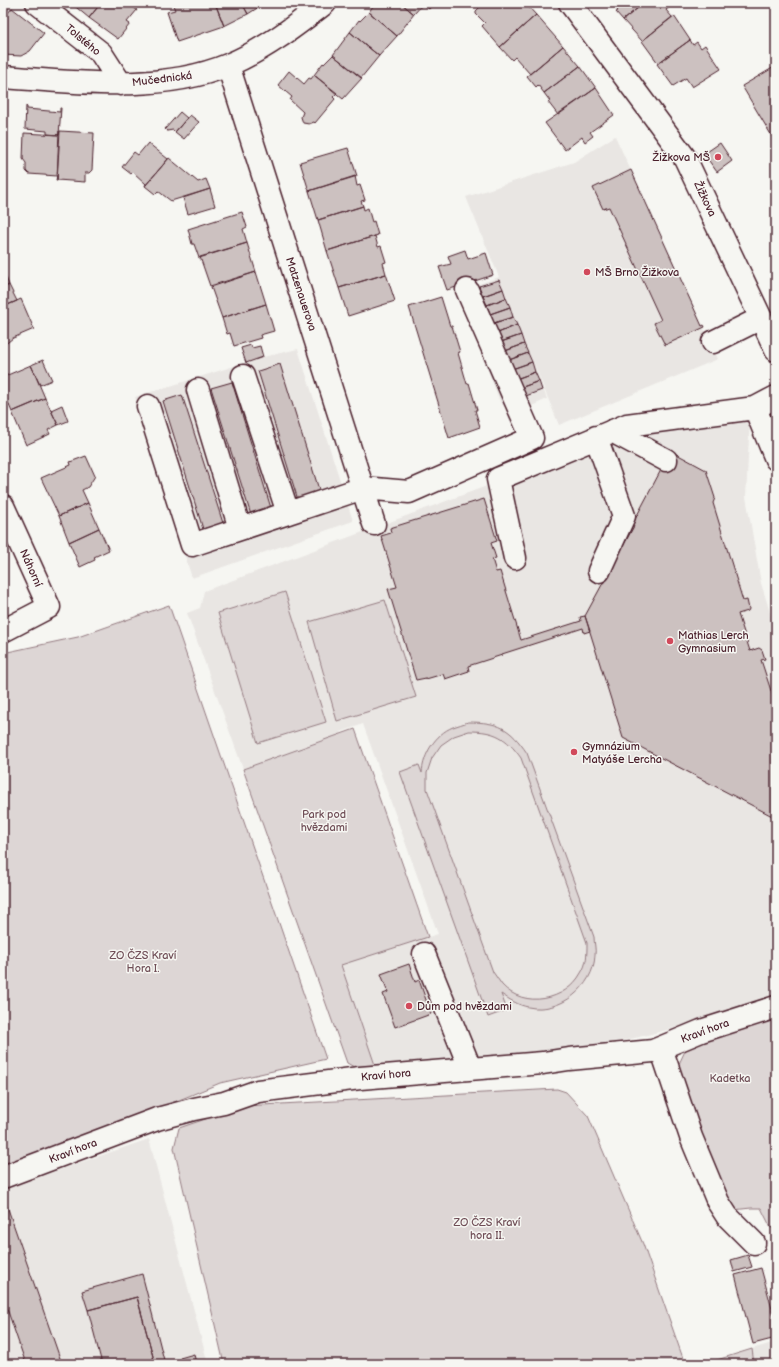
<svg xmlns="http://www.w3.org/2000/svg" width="779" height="1367" font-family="'Balsamiq Sans',sans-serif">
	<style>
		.built { fill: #e9e6e3 }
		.green { fill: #ddd6d5; stroke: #947a80; fill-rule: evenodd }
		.building { fill: #ccc1c0; stroke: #4a1f2b }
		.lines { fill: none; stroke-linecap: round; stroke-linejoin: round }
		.minor-casing { stroke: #4a1f2b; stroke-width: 25 }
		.minor { stroke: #f6f6f2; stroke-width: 22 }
		.poi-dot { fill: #d1495b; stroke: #f6f6f2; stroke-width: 1.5 }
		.labels { text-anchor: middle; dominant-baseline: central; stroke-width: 3; stroke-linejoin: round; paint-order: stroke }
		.street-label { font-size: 11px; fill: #4a1f2b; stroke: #f6f6f2 }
		.poi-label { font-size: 11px; fill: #4a1f2b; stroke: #f6f6f2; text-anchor: start }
		.park-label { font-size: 11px; fill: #6f4d56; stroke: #f6f6f2 }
	</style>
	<rect width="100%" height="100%" fill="#f6f6f2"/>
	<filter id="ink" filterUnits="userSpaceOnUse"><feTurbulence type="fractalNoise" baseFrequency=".025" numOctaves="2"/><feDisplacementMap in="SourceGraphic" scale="8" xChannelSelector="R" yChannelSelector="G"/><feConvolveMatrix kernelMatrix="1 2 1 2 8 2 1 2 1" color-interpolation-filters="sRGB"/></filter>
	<g filter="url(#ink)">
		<path class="built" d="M615 136 718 359 559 425 531 357 547 399 512 415 500 402 458 291 499 277 466 197 574 162Z
			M298 349 353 521 192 578 135 397 263 357Z
			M750 418 746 497 761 583 776 632V996L667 1030 558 1057 453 1060 375 1065 341 964 438 934 363 724 341 732V734L243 769 187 613 200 608 204 591 643 428Z
			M149 1139 208 1364H3V1189Z
			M776 1342V1364H704L752 1349Z"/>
		<path class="green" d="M285 592 326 722 258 743 218 613Z
			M385 600 416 697 337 721 309 622Z
			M169 605 326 1059 220 1083 40 1158 3 1170V653L78 637Z
			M468 722C499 722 510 728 527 753L594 937C594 943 596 949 595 955 594 987 560 1014 528 1007 518 1005 510 1000 501 994L507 1010 488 1017 400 772 419 765 422 773C423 755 435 734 453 727 458 725 463 724 468 722ZM469 731C495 731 506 737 521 758L587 943C587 954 587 964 581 973 566 1001 524 1009 502 985 499 981 496 976 493 972L427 789V773L432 758 441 745 454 736Z
			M355 729 428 937 341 965 375 1065 354 1067 347 1063 243 769Z
			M776 1015V1226L771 1228 761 1208H751L733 1210 707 1149 678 1066 685 1051 693 1043Z
			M557 1089 566 1092 588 1116 643 1244 685 1364H224L174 1148 179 1128 244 1106Z
			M752 1349 754 1364H704Z"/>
		<path class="building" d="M71 3H101L89 18Z
			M101 3H128L137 10 127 22 130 24 118 39 89 18Z
			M172 3H215L224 26 177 42 167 12 175 10Z
			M215 3H242L248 14 224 26Z
			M242 3H265L248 14Z
			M375 3H401L414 14 397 36 369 12Z
			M401 3H434L429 9 423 4 414 14Z
			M484 3H525L536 15 500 47 482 26 485 23 476 14V11Z
			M611 3H644L623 20 616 12 618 11Z
			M644 3H670L672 5 666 10 672 17 642 41 623 20Z
			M12 8 44 33 30 51 21 56 3 55V19Z
			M369 12 397 36 379 56 350 32 359 20 360 21Z
			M536 15 563 46 530 74 515 57 512 60 500 47Z
			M674 16 690 40 658 63 642 41Z
			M350 32 379 56 361 78 333 55Z
			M690 40 693 45 697 42 701 48 705 45 721 69 692 87 686 78 673 86 657 64Z
			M563 46 580 66 544 93 538 85 536 87 527 76Z
			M333 55 362 78 343 99 314 75 323 63 324 64Z
			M580 66 596 88 558 115 548 102 550 101 544 93Z
			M776 66V143L742 86Z
			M289 71 304 84 309 78 311 79 314 75 337 93 333 97 335 99 315 123 314 122 309 124 303 123 301 117 303 112 290 100 292 97 278 85Z
			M596 88 614 115 590 132 593 136 585 142 582 137 565 150 545 123Z
			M26 106 27 107V109L60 112V108H61L59 135 47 134V131L25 129Z
			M180 112 187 118 175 132 173 130 167 131 165 129Z
			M190 115 199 122 184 139 175 132Z
			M59 131 57 180H56L57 176 29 174 26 171V163L23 159 24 133 59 135Z
			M60 131 94 133 92 170 89 173H85V182L57 180Z
			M148 143 168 159 145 186 146 184 133 172 131 174 122 167 134 152 138 155Z
			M720 143 732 161 717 172 704 154Z
			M348 148 357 176 309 191 300 162Z
			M169 158 198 182 206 179 210 189 171 201 158 191 155 194 145 186Z
			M631 170 702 326 704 325 705 327 665 345 654 323 661 320 609 207 603 209 593 188Z
			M355 176 357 186 360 185 365 200 361 201 363 206 318 220 309 191Z
			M210 189 215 206 188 214 183 198Z
			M363 206 364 210 368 208 372 222 374 221 378 235 327 251 318 220Z
			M242 212 247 227 243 229 247 243 199 258 194 244H192L188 229Z
			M375 236 378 247 381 246 386 262 383 263 386 274 339 288 327 251Z
			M247 243 256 272 210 286 200 257Z
			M465 250 468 259 486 253 493 275 447 290 439 267 451 264 448 256Z
			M3 270 9 285 3 288Z
			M256 272 266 304 222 318 211 287Z
			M386 274 395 301 348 316 339 288Z
			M499 280 503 289 483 296 479 286Z
			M9 285 17 301 3 307V288Z
			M503 289 506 298 487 305 483 296Z
			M441 297 450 326H452L460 352 458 353 467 384 469 383 477 410H475L480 427 449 438 409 307Z
			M506 298 510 307 490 314 487 305Z
			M21 299 34 329 13 338 3 346V307Z
			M266 304 274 331 260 335 261 338 234 346 230 333 227 334 222 318Z
			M510 307 513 317 494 323 490 314Z
			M513 317 517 325 498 333 494 323Z
			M517 325 521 335 501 342 498 333Z
			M521 335 524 344 505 351 501 342Z
			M524 344 528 353 509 360 505 351Z
			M251 345 252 348 260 346 263 357 246 363 241 348Z
			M528 353 532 362 512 369 509 360Z
			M43 360 52 380 40 385 31 365Z
			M532 362 535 372 516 379 512 369Z
			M280 364 320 493 298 500 258 371Z
			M31 365 45 398 12 412 3 391V377Z
			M535 372 539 381 520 388 516 379Z
			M539 381 542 390 523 397 520 388Z
			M232 382 271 508 251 515 211 388Z
			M182 395 223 523 203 529 163 401Z
			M45 398 58 425 48 430 50 434 26 445 12 412Z
			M62 405 68 421 58 425 51 410Z
			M671 451 706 470 715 498 713 503 743 601 747 600 749 609 748 611 738 614 750 651 759 648 762 650 765 659 761 660 776 706V818L623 738 585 616 634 526 632 525 633 523Z
			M86 456 95 476 88 487 82 490 88 503 59 516 41 478 71 465 70 462Z
			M484 499 497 541 491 543 496 558 492 559 496 572 500 571 521 640 581 621 580 617 585 616 590 631 584 633 583 628 502 654V655L468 666 469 671 445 679 443 674 426 679V678L416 680 388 589 397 587 381 536 391 533 390 528Z
			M88 503 99 528 69 542 59 516Z
			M99 528 109 550 94 557 95 560 80 567 69 542Z
			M409 964 415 982 419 980 431 1014 395 1027 383 994 388 992 381 974Z
			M7 1206 62 1364H26L3 1297V1207Z
			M748 1255 752 1267 734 1272 731 1260Z
			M761 1268 776 1324V1338L753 1344 735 1275Z
			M142 1274 165 1364H155L137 1297 88 1310 82 1291Z
			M137 1297 155 1364H102L88 1310Z
			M194 1354 196 1364H182L180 1358Z
			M753 1359 754 1364H736Z"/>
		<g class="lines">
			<defs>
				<path id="minor" d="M37 3 101 53 121 84
					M570 3 685 158 776 350
					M228 65 374 524
					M3 77C74 82 161 93 228 65 264 50 294 27 325 3
					M713 342 761 318
					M243 376 288 513
					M198 390 240 529
					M148 406 192 545 363 488 409 492 532 438 467 290
					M755 408 776 459
					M612 431 666 460
					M596 437 624 516 599 571
					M3 506 49 607 3 631
					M515 558 498 479 627 425 755 408 776 397
					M424 954 470 1068
					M661 1048 691 1137 718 1202 727 1216 754 1243
					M3 1177 157 1119 194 1109 224 1103 258 1091 360 1078 543 1063 569 1059 653 1051 701 1031 776 1007"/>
			</defs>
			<use href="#minor" class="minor-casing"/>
			<use href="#minor" class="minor"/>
		</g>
	</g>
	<g class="poi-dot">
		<circle cx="718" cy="157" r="4"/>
		<circle cx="587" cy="272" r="4"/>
		<circle cx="670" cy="641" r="4"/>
		<circle cx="574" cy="752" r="4"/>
		<circle cx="409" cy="1006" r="4"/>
	</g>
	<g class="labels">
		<g class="street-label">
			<text transform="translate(83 40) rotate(40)">Tolstého</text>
			<text transform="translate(162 79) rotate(-7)">Mučednická</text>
			<text transform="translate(705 199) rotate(65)">Žižkova</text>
			<text transform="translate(301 294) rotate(72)">Matzenauerova</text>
			<text transform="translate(31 568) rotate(66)">Náhorní</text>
			<text transform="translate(705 1031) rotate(-20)">Kraví hora</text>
			<text transform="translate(386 1075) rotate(-5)">Kraví hora</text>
			<text transform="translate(73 1151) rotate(-21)">Kraví hora</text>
		</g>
		<g class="poi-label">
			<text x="710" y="157" text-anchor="end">Žižkova MŠ</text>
			<text x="595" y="272">MŠ Brno Žižkova</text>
			<text x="678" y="635">Mathias Lerch<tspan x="678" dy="13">Gymnasium</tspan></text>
			<text x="582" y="746">Gymnázium<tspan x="582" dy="13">Matyáše Lercha</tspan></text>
			<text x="417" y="1006">Dům pod hvězdami</text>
		</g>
		<g class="park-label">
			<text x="324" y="814">Park pod<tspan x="324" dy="13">hvězdami</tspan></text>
			<text x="143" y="955">ZO ČZS Kraví<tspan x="143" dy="13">Hora I.</tspan></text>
			<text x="730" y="1078">Kadetka</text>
			<text x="487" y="1222">ZO ČZS Kraví<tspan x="487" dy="13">hora II.</tspan></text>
		</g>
	</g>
	<rect width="779" height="1367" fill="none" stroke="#f6f6f2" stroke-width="16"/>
	<rect x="8" y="8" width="763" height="1351" fill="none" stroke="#4a1f2b" stroke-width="1.5" filter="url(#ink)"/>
</svg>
